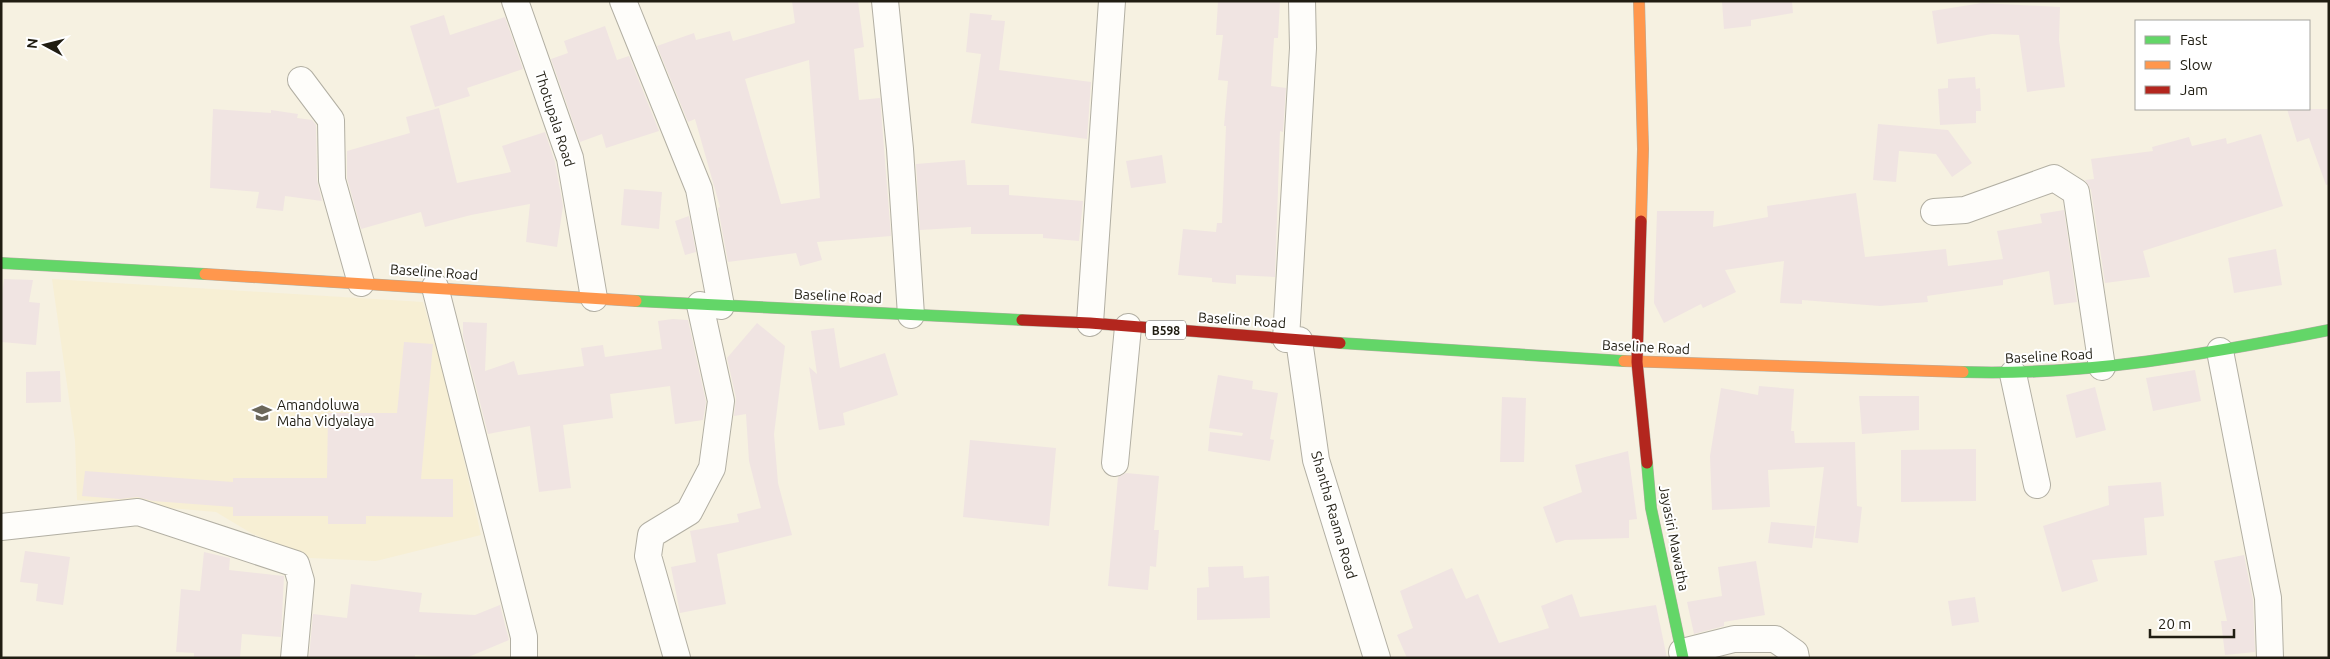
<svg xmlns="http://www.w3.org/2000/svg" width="2330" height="659" font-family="Ubuntu,sans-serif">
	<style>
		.built { fill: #f7efd4 }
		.building { fill: #f0e4e2; fill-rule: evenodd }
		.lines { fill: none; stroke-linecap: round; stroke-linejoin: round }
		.street-casing { stroke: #b2afa3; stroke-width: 28 }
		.fast-casing { stroke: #b2afa3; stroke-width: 12 }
		.slow-casing { stroke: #b2afa3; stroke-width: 12 }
		.jam-casing { stroke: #b2afa3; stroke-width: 12 }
		.street { stroke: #fefdfa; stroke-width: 26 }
		.fast { stroke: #63d668; stroke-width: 11 }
		.slow { stroke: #ff974d; stroke-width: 11 }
		.jam { stroke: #b3261e; stroke-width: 11 }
		.labels { text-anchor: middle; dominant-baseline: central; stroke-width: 4; stroke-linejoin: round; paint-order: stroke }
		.shield { fill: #fff; stroke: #636159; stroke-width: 1 }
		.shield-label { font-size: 12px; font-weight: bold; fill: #201d12 }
		.street-label { font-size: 14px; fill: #201d12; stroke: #fff }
		.poi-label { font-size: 14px; fill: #201d12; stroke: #fff; text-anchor: start }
	</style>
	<rect width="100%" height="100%" fill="#f6f1e1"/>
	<path class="built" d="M52 279 423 302 447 385 481 535 376 561 309 558 251 533 216 512 77 500 75 441Z"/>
	<path class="building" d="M792 1H858L864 47 854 49 859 100 880 98 891 236 817 242 822 260 800 266 796 253 728 262 718 208 720 207 695 119 688 122 657 46 694 33 696 40 730 31 733 41 795 23ZM809 60 820 198 781 204 745 79Z
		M1218 1H1280L1278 38H1274L1271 86 1286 88 1283 132 1280 131 1275 277 1236 275V284L1212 282V278L1178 275 1183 229 1216 232 1217 223H1222L1226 126H1224L1228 81 1218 80 1223 35H1216Z
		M1722 1H1792L1793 13 1751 20V26L1724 29Z
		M1982 3 2060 7 2059 40 2065 87 2027 92 2019 35 1992 34 1937 44 1932 11Z
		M970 13 992 15 991 20 1005 21 999 70 1091 82 1087 139 971 123 981 54 966 52Z
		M444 15 450 35 505 17 523 69 467 88 470 96 435 107 410 26Z
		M605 26 617 60 629 56 659 131 606 148 602 134 580 142 551 59 568 53 564 41Z
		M1975 77 1976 89 1980 88 1981 111H1976V123L1940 125 1938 89 1948 88V79Z
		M439 108 457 183 511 172 502 146 545 132 555 162 563 206 557 247 526 242 530 204 471 215 425 227 421 212 361 229 347 178V151L410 133 406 117Z
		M213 109 271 113V110L298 114 297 118 312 120 316 125 317 180 322 201 285 196 283 211 256 208 259 192 210 188Z
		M2287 109H2329V184L2326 185 2309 138 2297 142Z
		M1878 124 1948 130 1972 163 1952 177 1936 154 1899 151 1896 182 1873 180Z
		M2261 134 2283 206 2143 251 2150 277 2105 283 2091 190 2085 180 2094 179 2091 159 2153 151 2152 147 2189 137 2192 146 2226 138 2227 144Z
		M1162 155 1166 183 1131 188 1126 161Z
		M965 160 967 185H1009V195L1083 201 1079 241 1043 238V234H971V227L920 230 916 164Z
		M624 189 662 192 659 229 621 225Z
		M1856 193 1865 257 1946 249 1948 266 2003 259 1997 231 2042 223 2040 214 2064 210 2077 302 2054 305 2049 271 2003 280V285L1927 296 1928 302 1880 306 1802 300V304L1780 303 1784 261 1725 270 1736 292 1703 308 1701 304 1664 323 1654 303 1657 211H1714L1713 227 1768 217 1767 206Z
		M689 216 696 252 685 255 675 221Z
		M2276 249 2282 285 2234 293 2228 258Z
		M4 279 33 280 29 302 40 303 36 345 1 342V303Z
		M673 319 688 320 706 402 703 420 675 424 670 386 610 394 613 418 563 425 571 488 539 492 530 426 488 434 463 336V322L487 323 485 371 514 361 518 375 584 366 581 348 603 345 605 357 662 349 658 321Z
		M757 323 785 346 774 434 778 483 792 535 717 554 726 604 680 613 671 567 696 562 690 531 739 522 737 514 761 508 749 461 746 414 734 416 736 398 727 358Z
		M834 328 840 368 885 353 898 395 843 413 845 425 819 430 809 367 817 374 811 331Z
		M404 342 433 344 421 479H453V517L366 516V524H328V516H233V507L153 501 137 497 120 499 82 496 85 471 233 482V478H327L328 413H397Z
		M2195 370 2201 401 2153 411 2146 378Z
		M60 371 61 402 26 403V372Z
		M1218 375 1253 381 1252 389 1278 393 1270 439 1274 440 1270 461 1208 451 1210 432 1242 436 1243 433 1209 428Z
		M1759 386 1794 389 1791 431H1794L1795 443 1855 442 1857 506 1862 507 1858 543 1815 538 1824 467 1768 470 1770 507 1712 510 1710 456 1721 388 1758 395Z
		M2095 387 2106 430 2076 438 2066 395Z
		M1859 396H1919V430L1862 434Z
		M1502 397 1526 398 1524 462H1500Z
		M970 440 1056 448 1049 526 963 517Z
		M1976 449V501L1901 502V450Z
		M1628 451 1637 519 1629 520V538L1565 540 1556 543 1543 507 1582 492 1575 465Z
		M1126 473 1159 476 1154 530H1159L1156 567 1150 566 1148 590 1108 586 1118 477Z
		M2161 482 2164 516 2144 518 2147 555 2092 560 2098 581 2062 592 2043 526 2109 505 2108 486Z
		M1771 522 1815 526 1812 548 1768 543Z
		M25 551 70 557 63 605 36 601 38 584 20 582Z
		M204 552 230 558 229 570 284 576 281 637 242 634 240 658H194V653L176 652 181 589 200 591Z
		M2244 555 2253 600 2255 652 2225 655 2221 621H2227L2214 561Z
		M1756 561 1765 615 1724 622V626L1694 634 1687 602 1722 596 1718 567Z
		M1243 566 1244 578 1269 576 1270 618 1197 620V588L1209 587 1208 567Z
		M1452 568 1466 599 1478 594 1499 643 1549 628 1541 606 1572 594 1580 617 1656 605 1667 658H1407L1397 635 1413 628 1400 591Z
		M351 584 422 593 419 612 475 615 500 605 509 640 466 658 415 655V658H309L313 614 347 618Z
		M1975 597 1979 622 1952 626 1948 601Z"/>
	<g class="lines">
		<defs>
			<path id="street" d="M515 1 570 158 594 298
				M623 1 699 189 721 306
				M885 1 900 149 911 315
				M301 80 331 120 332 180 361 283
				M1934 212 1965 210 2054 178 2076 192 2102 367
				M435 287 524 637V658
				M1090 323 1112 1
				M1286 339 1303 48 1302 1
				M1299 340 1316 460 1377 658
				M2220 351 2268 598 2270 658
				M2013 374 2037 485
				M1115 463 1128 327
				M1 527 138 512 296 564 301 581 294 658
				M1682 652 1734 639H1775L1795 653 1796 658
				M677 658 648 556 651 535 689 512 712 468 721 401 700 305"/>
			<path id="fast" d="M1 263 205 274
				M636 301 1022 320
				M1340 343 1624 361
				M1963 372C2086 376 2208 354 2329 330
				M1647 463 1651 508 1683 658"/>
			<path id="slow" d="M1639 1 1643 149 1641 221
				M205 274 636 301
				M1624 361 1963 372"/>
			<path id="jam" d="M1641 221 1637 362 1647 463
				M1022 320 1090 323 1340 343"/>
		</defs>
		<use href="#street" class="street-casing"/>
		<use href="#fast" class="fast-casing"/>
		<use href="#slow" class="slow-casing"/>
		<use href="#jam" class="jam-casing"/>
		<use href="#street" class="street"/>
		<use href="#fast" class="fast"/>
		<use href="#slow" class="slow"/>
		<use href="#jam" class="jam"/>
	</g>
	<defs>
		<symbol id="school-bare" viewBox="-9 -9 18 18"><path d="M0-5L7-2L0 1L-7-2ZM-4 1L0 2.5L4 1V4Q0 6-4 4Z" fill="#6b675a" stroke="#fff" stroke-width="2.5" paint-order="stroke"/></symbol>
	</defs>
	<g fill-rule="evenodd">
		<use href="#school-bare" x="248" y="399" width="28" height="28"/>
	</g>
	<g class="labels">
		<rect class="shield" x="1146" y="320.5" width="40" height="19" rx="4"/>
		<g class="shield-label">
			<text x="1166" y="330">B598</text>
		</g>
		<g class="street-label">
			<text transform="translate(555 119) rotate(72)">Thotupala Road</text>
			<text transform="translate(434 272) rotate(4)">Baseline Road</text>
			<text transform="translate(838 296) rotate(3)">Baseline Road</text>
			<text transform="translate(1242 320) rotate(4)">Baseline Road</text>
			<text transform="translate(1646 347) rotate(3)">Baseline Road</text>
			<text transform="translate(2049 356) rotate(-3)">Baseline Road</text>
			<text transform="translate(1334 515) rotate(74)">Shantha Raama Road</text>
			<text transform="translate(1674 538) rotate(79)">Jayasiri Mawatha</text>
		</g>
		<g class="poi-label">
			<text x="277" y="405">Amandoluwa<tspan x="277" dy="16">Maha Vidyalaya</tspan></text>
		</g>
	</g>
	<rect width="2330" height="659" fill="none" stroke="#201d12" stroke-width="5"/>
	<rect x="2135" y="20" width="175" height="90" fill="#ffffff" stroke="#a6a5a0"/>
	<rect x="2145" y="36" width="25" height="8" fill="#63d668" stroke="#a6a5a0"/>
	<text x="2180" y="45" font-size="15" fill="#201d12">Fast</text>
	<rect x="2145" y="61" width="25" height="8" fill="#ff974d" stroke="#a6a5a0"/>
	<text x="2180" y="70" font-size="15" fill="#201d12">Slow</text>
	<rect x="2145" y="86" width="25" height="8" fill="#b3261e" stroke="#a6a5a0"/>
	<text x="2180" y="95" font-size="15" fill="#201d12">Jam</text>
	<g transform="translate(45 45) rotate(277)" stroke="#ffffff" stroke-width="4" paint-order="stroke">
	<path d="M0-4L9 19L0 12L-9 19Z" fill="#201d12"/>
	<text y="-8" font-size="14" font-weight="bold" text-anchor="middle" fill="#201d12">N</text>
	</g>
	<path d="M2150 629v8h84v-8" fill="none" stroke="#201d12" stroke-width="2.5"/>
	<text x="2158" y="629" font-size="15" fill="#201d12" stroke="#ffffff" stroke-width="4" paint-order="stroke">20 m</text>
</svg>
